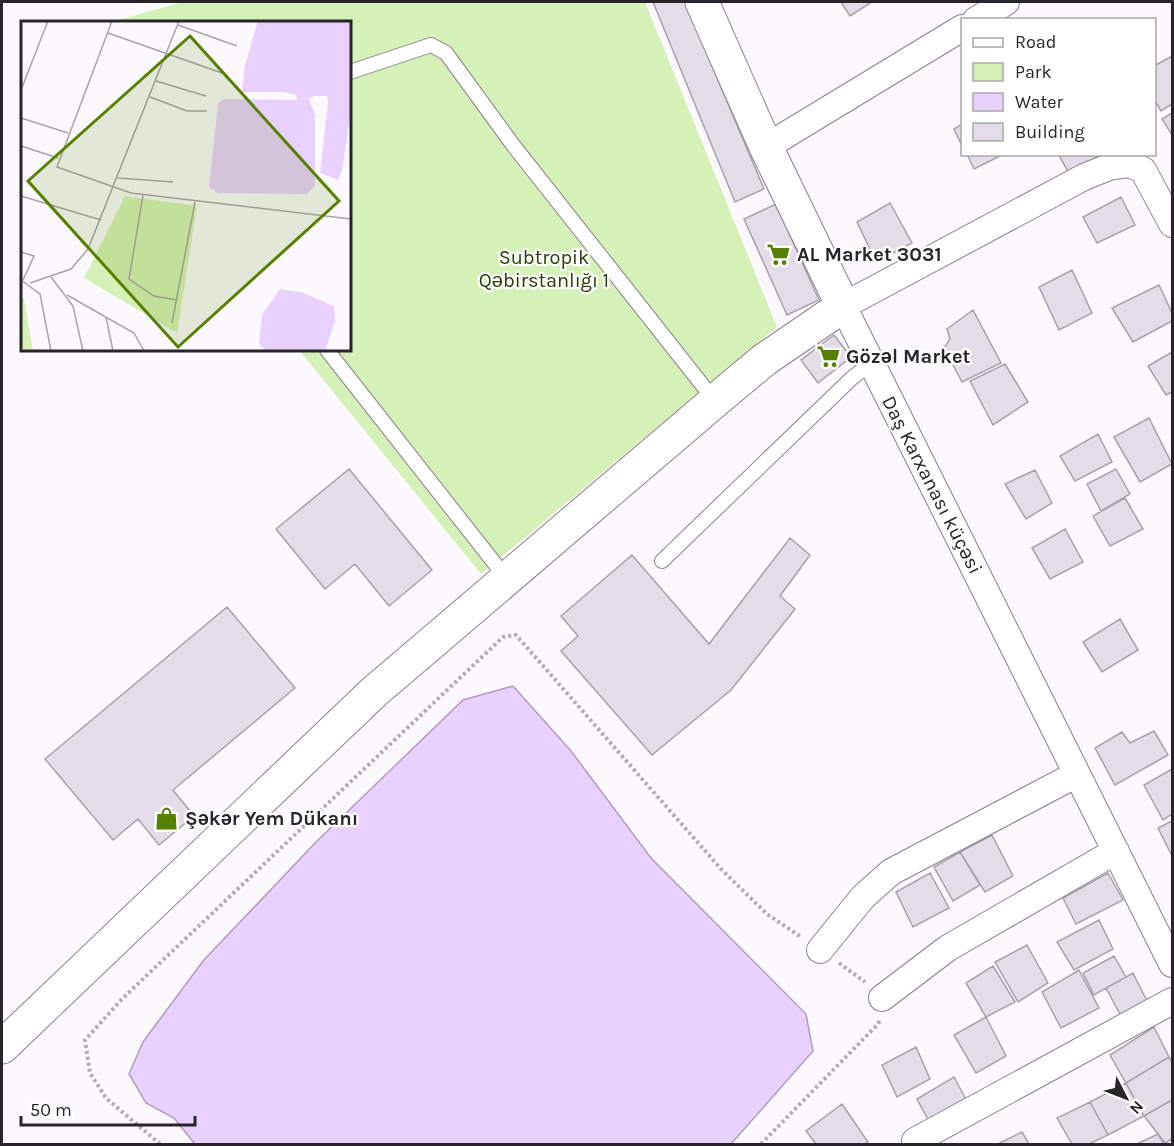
<svg xmlns="http://www.w3.org/2000/svg" width="1174" height="1146" font-family="Karla,sans-serif">
	<style>
		.green { fill: #d6f1b7 }
		.water { fill: #e9d1ff; stroke: #af9dbf; stroke-width: 1.5 }
		.building { fill: #e3dde8; stroke: #a6a1ab; stroke-width: 1.5 }
		.lines { fill: none; stroke-linecap: round; stroke-linejoin: round }
		.lane-casing { stroke: #87818b; stroke-width: 16 }
		.street-casing { stroke: #87818b; stroke-width: 28 }
		.secondary-casing { stroke: #87818b; stroke-width: 35 }
		.path { stroke: #b0adb2; stroke-width: 4; stroke-dasharray: 3 3; stroke-linecap: butt }
		.lane { stroke: #fff; stroke-width: 14 }
		.street { stroke: #fff; stroke-width: 26 }
		.secondary { stroke: #fff; stroke-width: 33 }
		.labels { text-anchor: middle; dominant-baseline: central; stroke-width: 4.5; stroke-linejoin: round; paint-order: stroke }
		.poi-label { font-size: 20px; font-weight: bold; fill: #272529; stroke: #fff; text-anchor: start }
		.park-label { font-size: 20px; fill: #293e02; stroke: #fff }
		.street-label { font-size: 20px; fill: #272529; stroke: #fff }
		.inset-road { fill: none; stroke: #a7a4a9; stroke-width: 1.5 }
		.view { fill: #577f00; fill-opacity: 0.15; stroke: #577f00; stroke-width: 3 }
		.inset-edge { fill: none; stroke: #272529; stroke-width: 3 }
	</style>
	<rect width="100%" height="100%" fill="#fcf9fe"/>
	<path class="green" d="M182 2H645L777 327 481 574 299 350H350V22H112Z"/>
	<path class="water" d="M513 686 571 751 651 858 806 1014 813 1051 731 1144H195L174 1118 146 1103 129 1074 143 1042 203 961 316 842 463 700Z"/>
	<path class="building" d="M653 2H685L764 189 735 202Z
		M841 2H872L850 16Z
		M1172 56V104L1161 111 1154 99V66Z
		M1172 113V135L1162 119Z
		M962 124V146L954 129Z
		M967 154H1004L974 169Z
		M1058 154H1102L1069 173Z
		M1121 197 1135 225 1097 243 1083 217Z
		M890 203 912 243 876 262 857 222Z
		M776 204 819 300 787 315 744 219Z
		M1072 270 1092 313 1059 330 1039 287Z
		M1159 285 1172 313V321L1133 342 1112 308Z
		M973 310 1001 363 962 382 944 348 950 339 947 329Z
		M834 335 851 357 818 383 801 360Z
		M1172 352V392L1166 395 1148 366Z
		M1005 364 1028 402 993 425 970 381Z
		M1149 418 1172 464 1140 482 1114 437Z
		M1098 434 1112 462 1075 481 1060 456Z
		M349 469 432 570 389 606 355 564 325 589 276 529Z
		M1116 469 1130 494 1101 511 1087 484Z
		M1035 470 1052 503 1026 519 1005 484Z
		M1125 498 1143 529 1110 546 1093 516Z
		M1065 529 1083 562 1050 579 1032 548Z
		M790 538 810 555 780 596 795 609 731 690 652 755 561 651 578 636 561 616 632 555 709 644Z
		M227 607 295 688 173 790 194 816 159 845 138 819 113 840 45 759Z
		M1120 619 1138 650 1102 672 1083 642Z
		M1154 731 1168 755 1115 785 1095 748 1122 732 1130 743Z
		M1172 769V814L1163 820 1144 785Z
		M1172 821V856L1158 828Z
		M992 835 1013 876 985 892 960 852Z
		M960 852 980 885 953 901 934 867Z
		M930 873 949 908 913 927 896 892Z
		M1108 873 1123 900 1076 924 1063 898Z
		M1099 920 1113 949 1074 970 1057 942Z
		M1027 945 1048 983 1018 1002 995 962Z
		M1114 956 1126 977 1094 995 1083 973Z
		M993 966 1015 1002 986 1017 966 983Z
		M1079 970 1099 1008 1061 1028 1042 992Z
		M1133 973 1148 1003 1122 1018 1106 988Z
		M986 1017 1006 1056 976 1073 954 1035Z
		M1154 1027 1169 1057 1126 1083 1110 1055Z
		M916 1047 930 1079 897 1097 882 1065Z
		M1169 1057 1172 1062V1100L1144 1116 1126 1083Z
		M954 1077 970 1107 932 1127 917 1099Z
		M1126 1083 1144 1116 1108 1135 1090 1102Z
		M1172 1100V1139L1165 1143 1144 1116Z
		M1090 1102 1108 1135 1089 1144H1072L1057 1118Z
		M842 1104 868 1142 864 1144H816L806 1131Z
		M1022 1132 1029 1144H998Z
		M1158 1134 1164 1144H1137Z"/>
	<g class="lines">
		<defs>
			<path id="lane" d="M350 72 431 45 446 53 513 145 715 401
				M327 350 507 579
				M662 561 852 378 871 363"/>
			<path id="street" d="M976 20 1006 2
				M766 147 962 28
				M1172 224 1143 170 1129 164 1109 167 1084 177 843 306 1172 964
				M820 950 863 897 891 872 1077 774
				M882 998 948 948 1116 851
				M915 1141 1172 1001"/>
			<path id="secondary" d="M2 1047 374 692 715 401 764 360 843 306 766 147 702 2"/>
		</defs>
		<use href="#lane" class="lane-casing"/>
		<use href="#street" class="street-casing"/>
		<use href="#secondary" class="secondary-casing"/>
		<path class="path" d="M839 963 865 982
			M160 1144 106 1098 90 1073 85 1040 123 998 503 637 516 635 721 869 767 914 801 937
			M761 1144 878 1024 880 1020"/>
		<use href="#lane" class="lane"/>
		<use href="#street" class="street"/>
		<use href="#secondary" class="secondary"/>
	</g>
	<defs>
		<symbol id="supermarket-bare" viewBox="-9 -9 18 18"><path d="M-6-5.5h2.5l.6 2H6L4.5 2H-2.5L-4.4-4H-6ZM-1.5 3.2a1.3 1.3 0 1 0 .1 0ZM3 3.2a1.3 1.3 0 1 0 .1 0Z" fill="#577f00" stroke="#fff" stroke-width="2.5" paint-order="stroke"/></symbol>
		<symbol id="shop-bare" viewBox="-9 -9 18 18"><path d="M-5-2.5h2.3a2.7 3.5 0 0 1 5.4 0H5L5.5 6h-11ZM-1.5-2.5h3a1.5 2.3 0 0 0-3 0Z" fill="#577f00" stroke="#fff" stroke-width="2.5" paint-order="stroke"/></symbol>
	</defs>
	<g fill-rule="evenodd">
		<use href="#supermarket-bare" x="762" y="238" width="33" height="33"/>
		<use href="#supermarket-bare" x="812" y="340" width="33" height="33"/>
		<use href="#shop-bare" x="150" y="802" width="33" height="33"/>
	</g>
	<g class="labels">
		<g class="poi-label">
			<text x="797" y="254">AL Market 3031</text>
			<text x="846" y="356">Gözəl Market</text>
			<text x="185" y="818">Şəkər Yem Dükanı</text>
		</g>
		<g class="park-label">
			<text x="544" y="257">Subtropik<tspan x="544" dy="23">Qəbirstanlığı 1</tspan></text>
		</g>
		<g class="street-label">
			<text transform="translate(932 485) rotate(63)">Daş Karxanası küçəsi</text>
		</g>
	</g>
	<g transform="translate(21 21)">
		<rect width="330" height="330" fill="#fcf9fe"/>
		<path d="M104 175 176 185 156 312 63 257ZM0 276 3 278 12 330H0Z" fill="#d6f1b7"/>
		<path d="M237 0H330V89L321 150 317 159 299 152 307 82 306 75H293L288 78 294 94V165L286 173 197 172 188 166 197 83 202 78 276 79 275 74 262 71H221L224 44ZM259 268 280 271 313 285 314 300 304 330H245L238 323 241 294Z" fill="#e9d1ff"/>
		<path class="inset-road" d="M91 0 36 146 110 172 330 198M157 4 216 25M87 12 201 52M135 60 185 75M0 69 27 0M129 76 166 90H186M0 97 47 112M0 125 37 137M97 157 152 161M122 174 108 258 133 275 156 279M0 175 80 199M0 231 13 235 2 259M30 256 52 285 62 330M0 259 19 273 30 330M9 262 50 248 67 228 158 0M46 274 113 312 123 330M85 296 92 330M151 302 174 181"/>
		<path class="view" d="M169 15 318 180 157 326 7 160Z"/>
		<rect width="330" height="330" class="inset-edge"/>
	</g>
	<rect width="1174" height="1146" fill="none" stroke="#272529" stroke-width="6"/>
	<rect x="961" y="18" width="195" height="138" fill="#ffffff" stroke="#a9a8a9" stroke-width="1.5"/>
	<rect x="973" y="38" width="30" height="9" fill="#ffffff" stroke="#a9a8a9" stroke-width="1.5"/>
	<text x="1015" y="48" font-size="18" fill="#272529">Road</text>
	<rect x="973" y="63" width="30" height="18" fill="#d6f1b7" stroke="#a9a8a9" stroke-width="1.5"/>
	<text x="1015" y="78" font-size="18" fill="#272529">Park</text>
	<rect x="973" y="93" width="30" height="18" fill="#e9d1ff" stroke="#a9a8a9" stroke-width="1.5"/>
	<text x="1015" y="108" font-size="18" fill="#272529">Water</text>
	<rect x="973" y="123" width="30" height="18" fill="#e3dde8" stroke="#a9a8a9" stroke-width="1.5"/>
	<text x="1015" y="138" font-size="18" fill="#272529">Building</text>
	<g transform="translate(1126 1098) rotate(132)" stroke="#ffffff" stroke-width="4.5" paint-order="stroke">
	<path d="M0-4.5L10 22L0 15L-10 22Z" fill="#272529"/>
	<text y="-9" font-size="16" font-weight="bold" text-anchor="middle" fill="#272529">N</text>
	</g>
	<path d="M21 1116v9h174v-9" fill="none" stroke="#272529" stroke-width="3"/>
	<text x="30" y="1116" font-size="18" fill="#272529" stroke="#ffffff" stroke-width="4.5" paint-order="stroke">50 m</text>
</svg>
